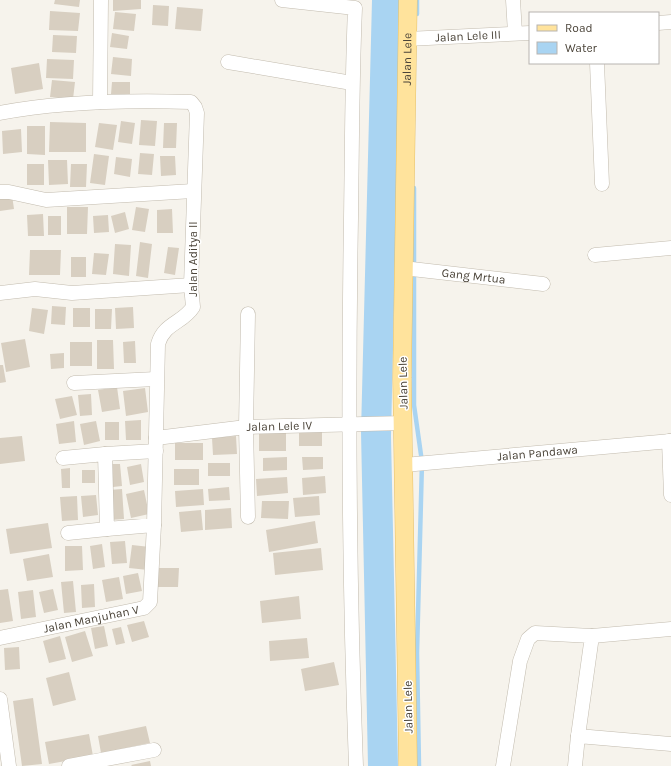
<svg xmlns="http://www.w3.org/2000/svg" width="671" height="766" font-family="Karla,sans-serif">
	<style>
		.water { fill: #a9d4f2 }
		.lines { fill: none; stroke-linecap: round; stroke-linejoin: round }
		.stream { stroke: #a9d4f2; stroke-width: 4.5 }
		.building { fill: #d8cfc1 }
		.minor-casing { stroke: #c2bbae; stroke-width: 15 }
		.major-casing { stroke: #e6c16a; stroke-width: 19 }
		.minor { stroke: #fff; stroke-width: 14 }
		.major { stroke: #ffe39c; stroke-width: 18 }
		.labels { text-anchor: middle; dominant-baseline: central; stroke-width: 3; stroke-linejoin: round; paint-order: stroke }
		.street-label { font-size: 12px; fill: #4b4439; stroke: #fff }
	</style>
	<rect width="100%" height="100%" fill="#f6f3ec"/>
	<path class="water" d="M372 0H401L391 436 398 766H368L361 432Z"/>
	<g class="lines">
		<path class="stream" d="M417 14V0
			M414 188V405L422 462 417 653 419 766"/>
	</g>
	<path class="building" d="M55 0H80L79 7 54 4Z
		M113 0H141V9L113 11Z
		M153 5 169 6 168 26 152 25Z
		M177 7 203 9 201 31 175 29Z
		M50 11 80 13 78 31 49 30Z
		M115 12 136 14 134 31 113 29Z
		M112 33 129 36 127 49 110 47Z
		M53 35 77 36 76 53 52 52Z
		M113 57 132 59 131 76 111 74Z
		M47 59 74 60 73 79 46 78Z
		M39 63 43 89 15 94 11 68Z
		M52 80 75 82 73 99 50 97Z
		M112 82H130V94H111Z
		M141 120 157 121 155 146 139 145Z
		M121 121 135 123 132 144 118 142Z
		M50 122 86 123V152H49Z
		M99 123 117 125 113 150 95 147Z
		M164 123H177L176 148H163Z
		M27 126H45V155L27 154Z
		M21 129 22 152 3 154 2 131Z
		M140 153 154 154 152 175 138 174Z
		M94 154 109 156 105 185 90 183Z
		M160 156H175L176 175 161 176Z
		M116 157 132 159 130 177 114 174Z
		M48 160H67L68 184 49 185Z
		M27 164H44V185H27Z
		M71 164H87L86 187H70Z
		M12 195 14 209 0 211V196Z
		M67 207H88L87 234H67Z
		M136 207 149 209 145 232 132 230Z
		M172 209 173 233H157V210Z
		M125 212 129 229 115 233 111 216Z
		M43 214 44 236H28L27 215Z
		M108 215 109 232 94 233 93 216Z
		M48 216H61V235H48Z
		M140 242 152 244 148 278 136 276Z
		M115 244 131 245 129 276 113 274Z
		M168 247 179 248 175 275 164 273Z
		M30 250H61L60 275H29Z
		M94 253 109 254 106 275 92 274Z
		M71 257H86V277H71Z
		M52 306 66 307 65 325 51 324Z
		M133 307 134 328 116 329 115 308Z
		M32 308 48 310 44 334 29 331Z
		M73 308H90V327H73Z
		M95 309H112L111 329H95Z
		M25 339 30 367 6 372 1 343Z
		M97 340H113L114 369H97Z
		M135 341 136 363H124L123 342Z
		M70 342H92V366H70Z
		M64 353V368L51 369 50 354Z
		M0 365H3L6 382 0 383Z
		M117 387 120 409 102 412 98 390Z
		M145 388 148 412 126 416 123 391Z
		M91 394 92 415 80 416 78 395Z
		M72 396 77 415 60 419 55 399Z
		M141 420V440H126L125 421Z
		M74 421 76 442 59 444 56 424Z
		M96 421 100 441 84 445 80 424Z
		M105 422H119V440H105Z
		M299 430H322V446H299Z
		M259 433H286V451H259Z
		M22 436 25 461 0 464V438Z
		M236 436 237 454 213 455 212 438Z
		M175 443H203V460H175Z
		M287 457V470L263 471V458Z
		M302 457H323V469L303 470Z
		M208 463H230V476H208Z
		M112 464H120L122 486 113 487Z
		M141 464 144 482 130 485 127 467Z
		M70 468V488H62L61 469Z
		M174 469H199V485H174Z
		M82 470H95V483H82Z
		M325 476 326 493 303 495 302 478Z
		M287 477 288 493 257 496 256 479Z
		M229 487 230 500 209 501 208 489Z
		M122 489 124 519 110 520 109 490Z
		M203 489 204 505 176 507 175 491Z
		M144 490 149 514 131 518 126 494Z
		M96 495 98 515 83 517 81 496Z
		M77 496 78 520 62 521 60 497Z
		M319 496 320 515 295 517 293 498Z
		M262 501H289L288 519 261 518Z
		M231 508 232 528 205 530V510Z
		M201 510 203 530 181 532 179 512Z
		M315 521 318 543 269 552 266 530Z
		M48 523 52 548 10 554 6 529Z
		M125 541 127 563 112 564 110 542Z
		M102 544 105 567 93 569 90 546Z
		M132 545 150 547 148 570 129 568Z
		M65 546H82L83 570 65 571Z
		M321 548 323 570 275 575 273 553Z
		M49 554 53 577 27 581 23 559Z
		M155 568H179L178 587H155Z
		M138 573 142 591 126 594 123 576Z
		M119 577 123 599 106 602 102 580Z
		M73 581 76 612 64 613 61 582Z
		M94 584 95 607 82 608 81 585Z
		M8 589 13 621 0 623V590Z
		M53 589 58 610 44 613 39 592Z
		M33 590 36 617 21 619 18 592Z
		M299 596 301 619 262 623 260 601Z
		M144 621 149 637 132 642 127 625Z
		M104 626 108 646 95 649 91 628Z
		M121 627 125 643 116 645 112 629Z
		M85 631 93 656 72 662 65 637Z
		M60 636 66 659 49 663 43 641Z
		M307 638 309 658 270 661 269 641Z
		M19 647 20 669 5 670 4 648Z
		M334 662 339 685 305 691 301 669Z
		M69 672 76 700 53 706 46 678Z
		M33 698 42 764 22 766 13 701Z
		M146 726 150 743 101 753 98 736Z
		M89 734 93 756 49 764 45 742Z
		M150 761 151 766H132L131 765Z"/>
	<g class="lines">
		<defs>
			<g id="minor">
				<path d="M282 0 355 8C352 78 352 148 351 218 348 400 349 583 356 766"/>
				<path d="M513 0 515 33"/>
				<path d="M658 23 671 22"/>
				<path id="s1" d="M407 39 530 33"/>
				<path d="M228 62 352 83"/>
				<path d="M597 63 602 184"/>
				<path d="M100 102 101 0"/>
				<path d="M0 113C62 101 127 100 191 102L195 107 197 113 191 285 193 307C183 323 164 323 158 344L154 525 107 529 105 454 63 458"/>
				<path d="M0 192H9L46 200 193 191"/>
				<path d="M595 255 671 248"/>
				<path id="s2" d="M403 268 543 284"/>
				<path d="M0 293 35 289 72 293 191 285"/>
				<path d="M74 383 156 379"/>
				<path id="s3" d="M156 438 246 427 404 423"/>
				<path d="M669 441 671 495"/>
				<path d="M105 454 156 451"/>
				<path id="s4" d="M404 465 671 441"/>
				<path d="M248 517 246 427 248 314"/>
				<path d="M68 533 107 529"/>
				<path d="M592 636 671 629"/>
				<path id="s5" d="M0 638 144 608 150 602 154 525"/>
				<path d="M0 699 9 766"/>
				<path d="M69 766 154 750"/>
				<path d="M503 766 520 661 528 639 535 633 592 636 578 736"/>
				<path d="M575 766 578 736 671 744"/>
			</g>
			<g id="major">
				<path id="s6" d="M408 766 402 378 408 0"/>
			</g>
		</defs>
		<use href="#minor" class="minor-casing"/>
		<use href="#major" class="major-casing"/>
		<use href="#minor" class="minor"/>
		<use href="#major" class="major"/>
	</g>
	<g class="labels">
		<g class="street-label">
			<text stroke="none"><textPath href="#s1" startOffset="61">Jalan Lele III</textPath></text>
			<text stroke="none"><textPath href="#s6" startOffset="707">Jalan Lele</textPath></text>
			<text transform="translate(193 259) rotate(-90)">Jalan Aditya II</text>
			<text stroke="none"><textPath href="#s2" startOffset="71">Gang Mrtua</textPath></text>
			<text transform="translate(403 383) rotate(-91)">Jalan Lele</text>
			<text stroke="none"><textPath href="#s3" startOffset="124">Jalan Lele IV</textPath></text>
			<text stroke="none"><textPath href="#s4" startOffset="134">Jalan Pandawa</textPath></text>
			<text stroke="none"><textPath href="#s5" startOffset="93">Jalan Manjuhan V</textPath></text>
			<text transform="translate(408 707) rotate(-91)">Jalan Lele</text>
		</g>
	</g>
	<rect x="529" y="12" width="130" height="52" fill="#ffffff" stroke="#b7b4b0"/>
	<rect x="537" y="25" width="20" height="6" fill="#ffe39c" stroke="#b7b4b0"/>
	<text x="565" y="32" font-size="12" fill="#4b4439">Road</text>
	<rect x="537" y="42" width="20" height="12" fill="#a9d4f2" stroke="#b7b4b0"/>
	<text x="565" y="52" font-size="12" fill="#4b4439">Water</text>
</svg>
